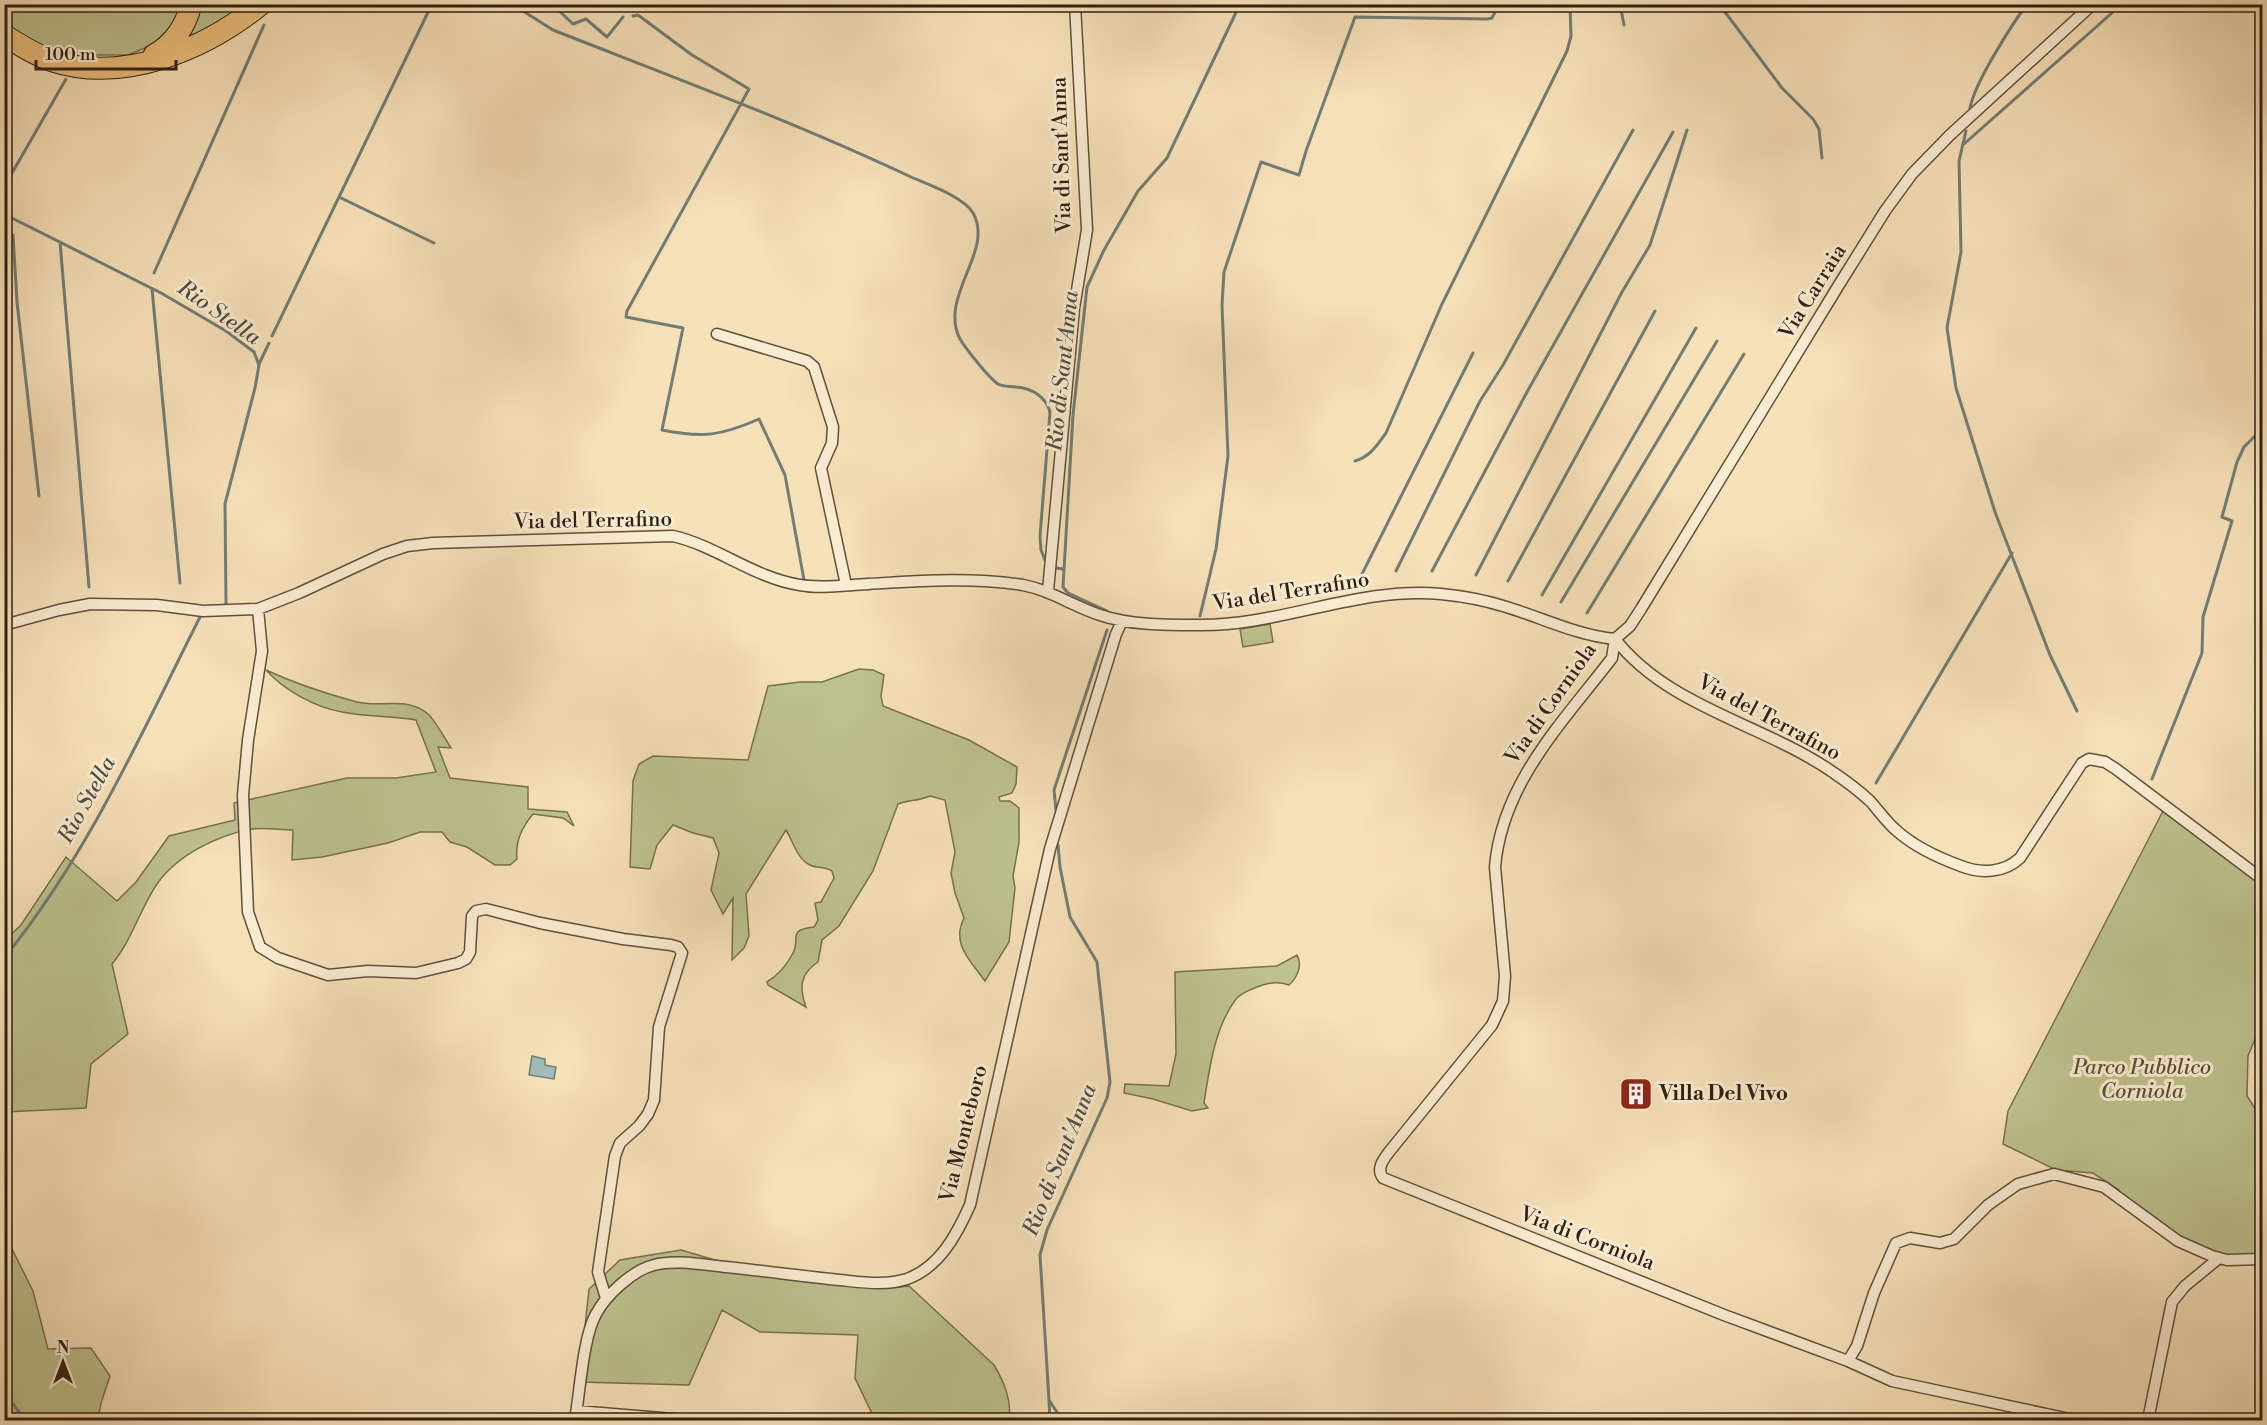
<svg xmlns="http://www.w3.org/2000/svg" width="2267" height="1425" font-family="'Libre Bodoni',serif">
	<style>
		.green { fill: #bdc28f; stroke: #767150; stroke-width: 1.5 }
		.water { fill: #a0bbb8; stroke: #727d76; stroke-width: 1.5 }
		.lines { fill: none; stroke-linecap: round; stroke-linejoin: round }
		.stream { stroke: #727d76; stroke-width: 3 }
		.street-casing { stroke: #60503c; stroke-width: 13 }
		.highway-casing { stroke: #2e2012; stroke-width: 23 }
		.street { stroke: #faecd2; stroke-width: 10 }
		.highway { stroke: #ecc07c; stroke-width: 21 }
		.labels { text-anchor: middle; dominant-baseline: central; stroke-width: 6; stroke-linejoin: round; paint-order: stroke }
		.street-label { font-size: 21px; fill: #2e2012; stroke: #faecd2 }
		.park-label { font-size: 21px; font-style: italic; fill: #595138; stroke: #faecd2 }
		.poi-label { font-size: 21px; font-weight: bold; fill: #2e2012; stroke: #faecd2; text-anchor: start }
		.water-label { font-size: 22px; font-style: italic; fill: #504e44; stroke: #faecd2 }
	</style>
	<rect width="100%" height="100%" fill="#f7e1b9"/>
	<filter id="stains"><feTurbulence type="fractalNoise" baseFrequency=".00333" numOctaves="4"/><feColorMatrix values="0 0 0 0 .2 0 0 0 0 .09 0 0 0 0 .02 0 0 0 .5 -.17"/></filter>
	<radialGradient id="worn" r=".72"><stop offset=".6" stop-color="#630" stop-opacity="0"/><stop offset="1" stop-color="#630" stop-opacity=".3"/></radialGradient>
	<path class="green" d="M5 5H180L175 23 152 45 128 55H68L31 42 6 25Z
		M200 5H249L222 26 175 45Z
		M1270 624 1273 642 1243 647 1240 629Z
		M859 669 873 670 884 675 881 696 883 706 969 740 1017 767 1016 784 1012 793 999 797 1000 801H1010L1019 808V842L1013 876 1015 888 1009 942 985 981C970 960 951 944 964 918L955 893 951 873 955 852 945 800 930 796C918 801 909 800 898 804L873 871 839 926 822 940 818 962C800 974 799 987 806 1007L768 985 767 982C778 975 787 965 793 953 801 939 786 930 814 927L818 920 815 903 821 902 834 878 832 871C822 865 817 869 810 865 797 859 793 841 786 830L746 894 749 936 744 948 732 960 733 898 723 914 711 890 719 853 713 838 693 833 673 825 657 845 650 869 630 867 633 781 639 764 653 756 748 760 768 686 800 682H822Z
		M266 670C294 683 327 694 357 702 380 708 408 696 428 714 434 719 446 740 451 748L438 747 450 778 528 787V809L567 812 574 826 563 818 533 814C522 827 515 843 517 859L510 865H495L467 847 450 842 442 832H420L388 843 322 857 292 860 293 830C280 830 265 827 252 829 218 835 177 855 157 884 140 909 132 940 112 964L128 1034 91 1064 86 1108 5 1112 4 941 21 925 66 857 117 901 136 882 169 836 235 820 234 803 347 778H396L436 772 416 720C392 716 366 717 342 712 314 707 284 690 266 670Z
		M2163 811 2262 879V1022L2248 1056 2247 1096 2262 1119V1259L2219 1258 2178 1241 2121 1199 2119 1190 2093 1173 2056 1170 2003 1144 2008 1111Z
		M1297 955C1303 965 1297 978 1289 985 1277 981 1268 983 1257 987 1249 990 1241 993 1236 999 1215 1026 1209 1070 1204 1103L1208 1108 1192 1111 1153 1099 1124 1093 1125 1084 1169 1086 1176 1054 1175 972 1277 966Z
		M5 1241H8L33 1291 48 1349 91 1348 110 1376 101 1403 98 1420H11L5 1411Z
		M681 1250 715 1260 887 1288 909 1286 994 1365C1004 1382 1012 1400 1009 1420H875L855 1378 858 1335 760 1332 722 1310 689 1385 579 1382 589 1289 620 1260Z"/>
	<path class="water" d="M532 1056 545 1059V1065L556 1067 554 1079 529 1075Z"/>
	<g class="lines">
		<path class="stream" d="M512 4 553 30C673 77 794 122 911 177 927 184 964 197 973 213 995 251 938 296 960 339 966 349 989 378 998 384 1003 387 1011 386 1016 387 1032 388 1046 397 1050 412L1040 536 1041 550 1045 560
			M552 4 573 24 586 19 607 37 623 17
			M1620 4 1624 25
			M1719 4 1782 88 1813 119 1819 129 1822 158
			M633 16 638 15 692 55 749 89 627 311 626 317 683 328 662 430C702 438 721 436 759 419L785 475 804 580
			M1970 108C1975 82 2011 26 2027 4
			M1966 131 1959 161 1961 252 1947 328 1956 388 1995 512 2050 655 2077 711
			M1964 144 2122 4
			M4 187 66 79
			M339 197 434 243
			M4 214 161 293 226 331 254 352 259 365 255 388 225 504 226 604
			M4 231 13 235 17 302 39 496
			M60 242 89 587
			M154 273 264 25
			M152 289 180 583
			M272 336 432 4
			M259 364 269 343
			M1355 461C1371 456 1377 445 1386 433L1442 304 1567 51 1571 36 1570 4
			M1056 568 1063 569
			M1396 571 1480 401 1503 365 1633 130
			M1432 571 1527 392 1673 132
			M1362 574 1473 353
			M1476 575 1622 292 1650 245 1687 130
			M1508 581 1655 311
			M1542 595 1696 328
			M1561 602 1717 341
			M1107 611 1068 593 1063 587 1073 415 1087 287 1104 250 1138 191 1167 158 1240 4
			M1587 613 1744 354
			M1200 616 1216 549 1228 456 1222 305 1224 272 1261 162 1299 175 1306 151 1355 17 1487 19 1492 18 1499 4
			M2152 779 2202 653 2203 617 2232 521 2222 517 2237 462 2244 447 2258 433 2262 413
			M1876 783 2012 553
			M1056 810 1054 790 1107 630
			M1058 845 1060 867 1070 917 1097 962 1110 1082 1107 1098 1047 1230 1040 1255 1049 1400 1062 1420
			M4 958C88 855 141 734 200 617
			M4 1392 25 1420
			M1049 1401 1050 1420"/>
		<defs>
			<path id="street" d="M717 334 807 361 814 367 833 427 832 443 821 468 846 585
				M1048 591 1074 308 1087 230 1075 4
				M258 609 262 651 248 740 243 795 248 912 260 947 278 958 328 975 368 971 416 973 458 963 466 959 470 952 472 916 476 911 486 909 540 923 623 939 671 945 678 947 682 953 659 1027 654 1100 648 1114 639 1126 620 1143 615 1156 598 1272 606 1298
				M4 625 59 610 90 604 157 605 203 611 258 609 299 593 383 554 407 546 433 543 673 536C717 546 754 578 800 585 821 589 846 585 868 584 919 581 972 577 1023 585 1053 591 1072 606 1100 615 1129 625 1165 625 1196 625 1279 627 1358 586 1441 594 1461 596 1484 600 1503 606 1541 617 1575 635 1615 639 1669 708 1764 724 1834 773 1846 781 1859 791 1870 801 1879 811 1887 823 1897 831 1915 847 1939 858 1961 866 1981 874 2004 873 2020 858L2082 763 2089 759 2105 762 2116 769 2262 879
				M1615 639 1612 658C1563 722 1502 783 1495 867L1505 976 1503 1001 1492 1025 1389 1152C1383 1160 1376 1169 1383 1178L1724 1315 1848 1361 1857 1346 1874 1293 1896 1243 1910 1238 1940 1243 1954 1239 1988 1205 2018 1184 2054 1174 2104 1187 2178 1241 2212 1256 2227 1260 2262 1259
				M1615 639 1630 626 1641 609 1837 288 1885 211 1912 174 1950 135 2093 4
				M1848 1361 1892 1381 2074 1420
				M577 1411 685 1420
				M575 1420C580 1392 583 1337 596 1314 606 1295 633 1270 654 1265 675 1259 705 1265 726 1267 764 1271 802 1276 839 1280 861 1282 886 1286 907 1279 940 1267 957 1234 970 1205L1050 849 1116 634 1122 621
				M2148 1420 2172 1302 2185 1286 2219 1258"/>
			<path id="highway" d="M4 35C20 45 35 55 53 61 124 84 206 49 261 4
				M154 55C173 45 186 26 191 4"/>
		</defs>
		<use href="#street" class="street-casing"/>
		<use href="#highway" class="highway-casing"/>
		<use href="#street" class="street"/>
		<use href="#highway" class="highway"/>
	</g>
	<defs>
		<symbol id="building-square" viewBox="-11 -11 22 22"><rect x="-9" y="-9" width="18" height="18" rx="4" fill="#8f2418" stroke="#faecd2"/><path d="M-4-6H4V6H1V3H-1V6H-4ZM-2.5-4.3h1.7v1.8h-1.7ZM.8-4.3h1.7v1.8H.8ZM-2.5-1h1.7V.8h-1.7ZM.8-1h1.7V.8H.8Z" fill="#fff"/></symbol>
	</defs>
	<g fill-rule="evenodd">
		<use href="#building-square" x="1617" y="1075" width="38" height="38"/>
	</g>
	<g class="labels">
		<g class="street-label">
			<text transform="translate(1062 155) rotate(-92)">Via di Sant'Anna</text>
			<text transform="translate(1813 292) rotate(-58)">Via Carraia</text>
			<text transform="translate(593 521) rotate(-1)">Via del Terrafino</text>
			<text transform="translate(1291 592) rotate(-9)">Via del Terrafino</text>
			<text transform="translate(1551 704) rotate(-55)">Via di Corniola</text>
			<text transform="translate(1769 718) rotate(28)">Via del Terrafino</text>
			<text transform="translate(964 1134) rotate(-76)">Via Monteboro</text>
			<text transform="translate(1587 1239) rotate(21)">Via di Corniola</text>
		</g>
		<g class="park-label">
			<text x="2142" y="1068">Parco Pubblico<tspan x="2142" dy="24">Corniola</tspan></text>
		</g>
		<g class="poi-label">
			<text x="1659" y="1094">Villa Del Vivo</text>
		</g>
		<g class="water-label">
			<text transform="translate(219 313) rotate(35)">Rio Stella</text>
			<text transform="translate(1063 371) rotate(-84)">Rio di Sant'Anna</text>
			<text transform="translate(87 800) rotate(-61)">Rio Stella</text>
			<text transform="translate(1060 1160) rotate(-68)">Rio di Sant'Anna</text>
		</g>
	</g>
	<rect width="2267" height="1425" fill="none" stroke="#f7e1b9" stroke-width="24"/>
	<rect x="6" y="6" width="2255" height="1413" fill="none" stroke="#2e2012" stroke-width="3"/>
	<rect x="12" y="12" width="2243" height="1401" fill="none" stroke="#2e2012" stroke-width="1.5"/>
	<g transform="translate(63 1362)" stroke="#faecd2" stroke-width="4.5" paint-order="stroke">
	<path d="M0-4.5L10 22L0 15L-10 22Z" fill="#2e2012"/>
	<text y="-9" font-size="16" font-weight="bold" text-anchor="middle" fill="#2e2012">N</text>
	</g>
	<path d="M36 60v9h140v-9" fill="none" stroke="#2e2012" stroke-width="3"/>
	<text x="45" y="60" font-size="18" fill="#2e2012" stroke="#faecd2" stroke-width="4.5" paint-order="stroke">100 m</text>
	<rect width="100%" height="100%" filter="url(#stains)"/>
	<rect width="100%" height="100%" fill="url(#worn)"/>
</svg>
